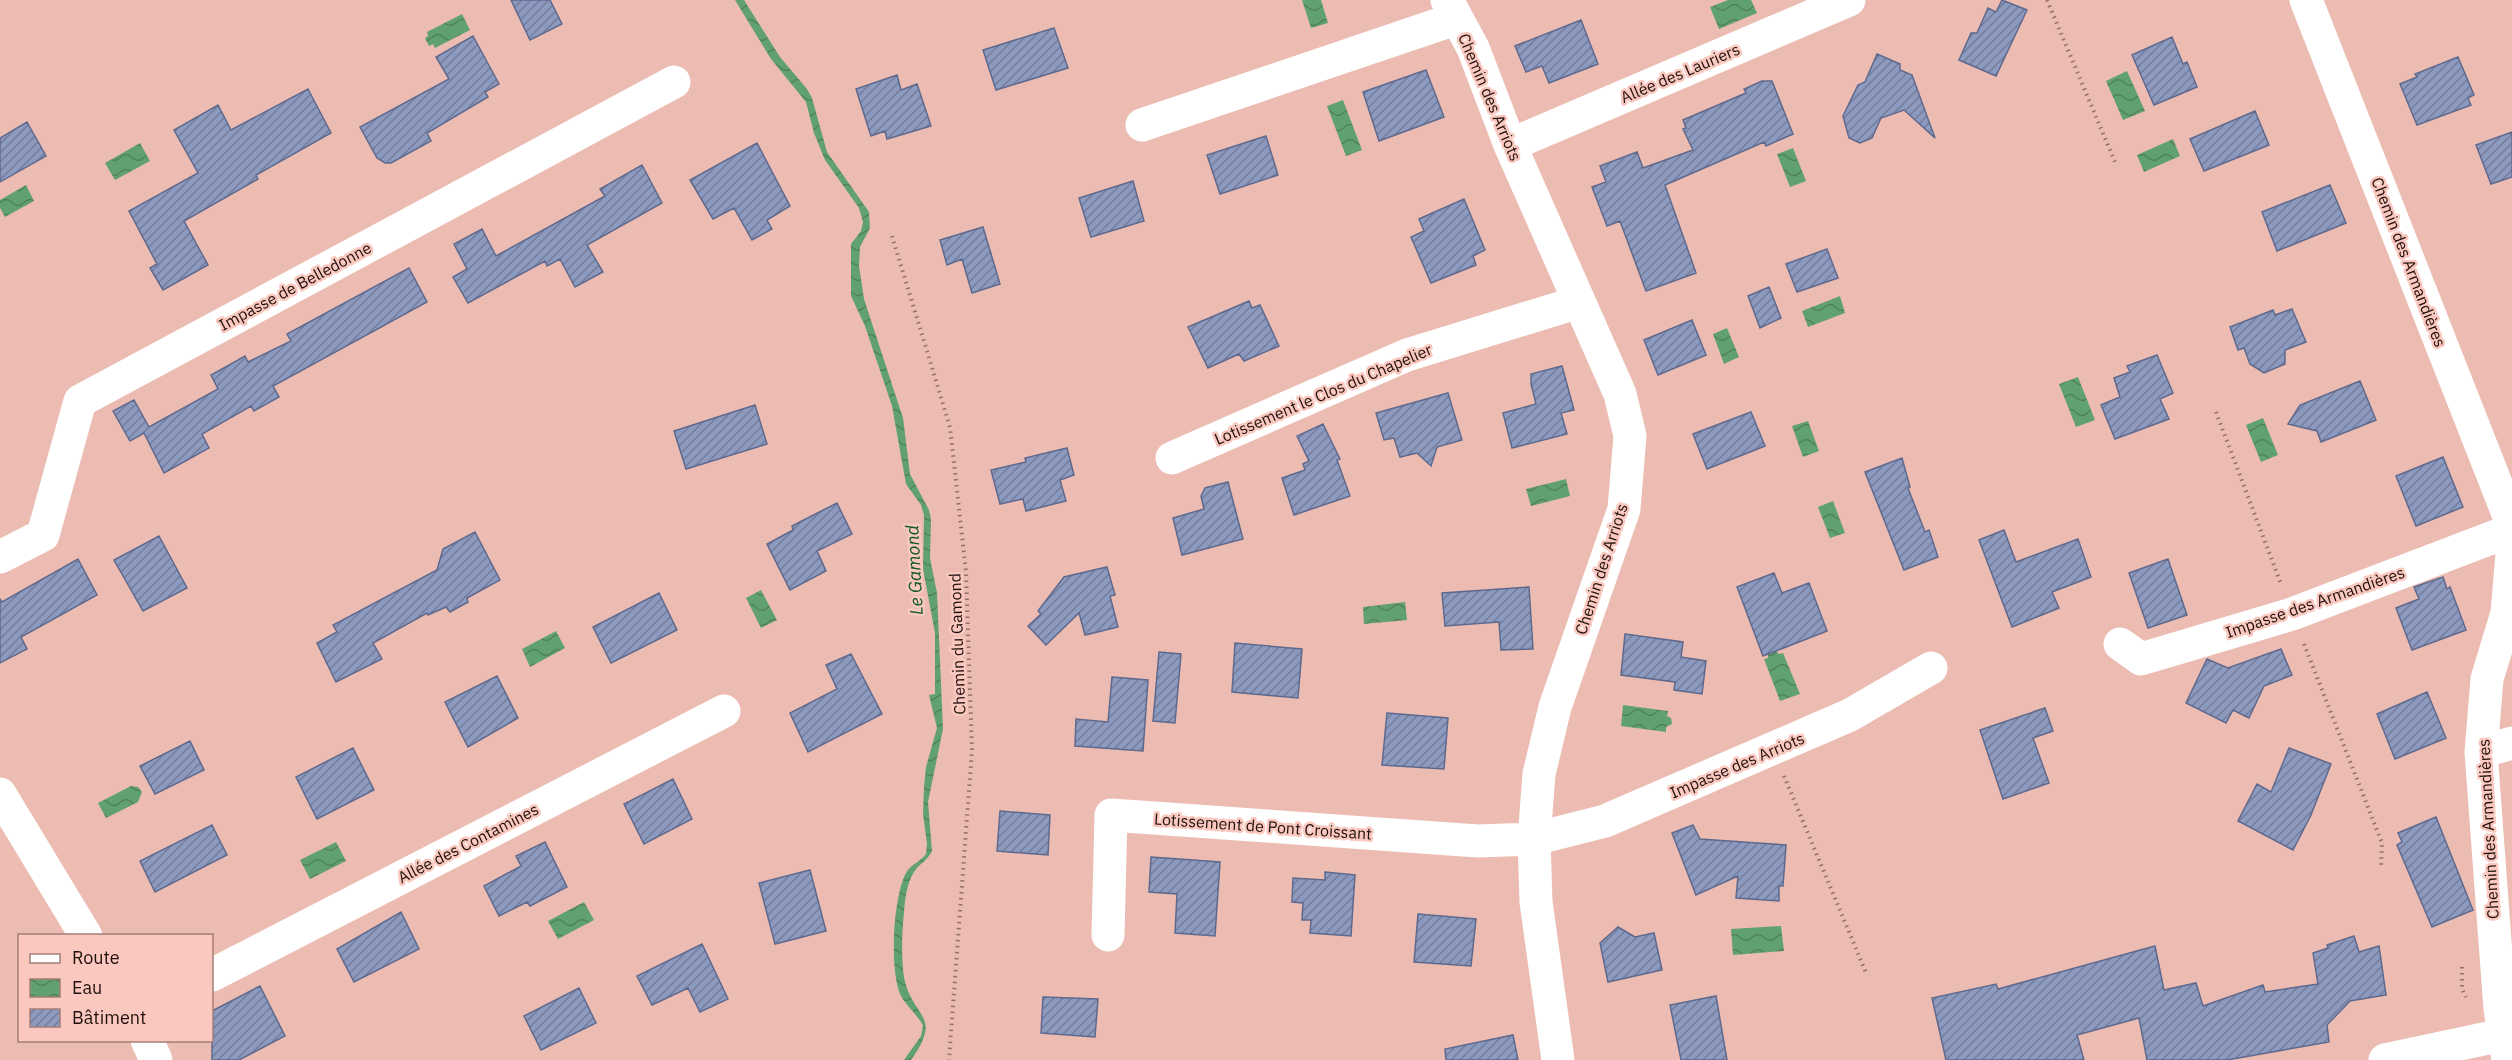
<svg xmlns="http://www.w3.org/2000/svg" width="2512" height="1060" font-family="'IBM Plex Sans',sans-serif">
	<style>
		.water { fill: url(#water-waves) }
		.building { fill: url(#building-hatch); stroke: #5e698d; stroke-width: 1.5 }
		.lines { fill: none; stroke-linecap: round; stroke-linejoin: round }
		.path { stroke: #93716a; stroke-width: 4; stroke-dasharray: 1.5 4.5; stroke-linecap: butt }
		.minor { stroke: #fff; stroke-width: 33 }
		.major { stroke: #fff; stroke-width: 33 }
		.labels { text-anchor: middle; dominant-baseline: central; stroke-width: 5; stroke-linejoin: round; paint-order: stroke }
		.street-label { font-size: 16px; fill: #20100d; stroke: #fac8bf }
		.water-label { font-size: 18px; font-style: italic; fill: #0d582a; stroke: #fac8bf }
	</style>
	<defs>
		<pattern id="water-waves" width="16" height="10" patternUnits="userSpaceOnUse" patternTransform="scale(1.5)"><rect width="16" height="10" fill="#61a171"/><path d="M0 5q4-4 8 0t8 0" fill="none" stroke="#50825b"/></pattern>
		<pattern id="building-hatch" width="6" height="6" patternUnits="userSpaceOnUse" patternTransform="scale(1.5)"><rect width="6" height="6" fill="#8d9ac0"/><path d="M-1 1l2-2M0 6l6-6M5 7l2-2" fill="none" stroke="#737c9a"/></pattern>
	</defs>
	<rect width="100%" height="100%" fill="#ecbcb2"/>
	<path class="water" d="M735 0H744L780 57 807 89 812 98 827 152 869 212 870 228 860 247 859 266 864 299 903 418 910 474 929 510 931 519 930 558 937 593 943 729 928 802 932 851C928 860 919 864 914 872 907 883 905 899 904 912 902 933 901 956 904 977 912 1019 944 1014 911 1060H904L921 1036 923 1026C918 1015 907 1007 901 996 889 972 893 897 906 873 910 865 920 862 926 854L927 844 923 814 924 787 926 767 937 728 929 695 935 694V633L923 569 924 515 921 505 906 484 892 406 865 326 851 296V244L861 231 863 222 859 208 825 160 814 133 806 102 771 59Z
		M1302 0H1321L1328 23 1311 28Z
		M1728 0H1751L1757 13 1719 29 1710 7Z
		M462 14 470 30 435 48 433 44 429 46 425 38 428 36 427 32Z
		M2127 71 2145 111 2123 120 2106 81Z
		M1343 100 1362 150 1346 156 1327 106Z
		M2173 139 2180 156 2144 172 2137 155Z
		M140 143 150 161 115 180 105 163Z
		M1793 148 1806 181 1790 187 1777 154Z
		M26 185 34 201 5 217 0 208V200Z
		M1840 296 1845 313 1808 327 1802 311Z
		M1727 328 1739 357 1724 364 1713 334Z
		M2078 377 2095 420 2076 427 2059 384Z
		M2263 418 2278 455 2261 462 2246 425Z
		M1808 421 1819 451 1803 457 1792 426Z
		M1566 479 1570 496 1531 506 1526 489Z
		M1833 501 1845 533 1830 538 1818 507Z
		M761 590 777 620 761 628 746 598Z
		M1405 602 1407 620 1364 624 1363 607Z
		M556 631 565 648 530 667 522 649Z
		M1775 650 1779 654 1783 653 1800 694 1780 701 1764 659 1768 658V653Z
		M1623 705 1668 711 1667 716 1671 718 1672 724 1666 727V732L1621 726Z
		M131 786 138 787 142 792 138 802 106 818 98 803Z
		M336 842 346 861 310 879 300 860Z
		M584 902 594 920 558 939 548 921Z
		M1781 926 1784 951 1733 955 1731 929Z"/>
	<path class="building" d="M511 0H550L562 24 530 40Z
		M2002 0 2027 10 1996 76 1959 60 1971 33H1977L1988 8 1996 12Z
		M1581 20 1598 64 1549 83 1542 66 1526 72 1515 46Z
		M1054 28 1068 68 996 90 983 50Z
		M473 36 499 84 485 92 488 97 427 133 431 141 391 163H385L377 158 360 127 449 79 436 57Z
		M2172 37 2183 64 2187 62 2197 87 2154 105 2132 55Z
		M1877 54 1900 64V70L1912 75 1935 138 1904 110 1881 118 1872 138 1860 143 1849 138 1843 116 1858 85 1865 82Z
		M2458 57 2474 95 2468 98 2471 105 2417 125 2400 84 2417 77 2415 74Z
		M1426 70 1444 117 1379 141 1363 92Z
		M897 75 901 90 917 84 931 126 887 139 885 131 871 136 856 89Z
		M1762 81H1772L1793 134 1766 146 1764 142 1665 185 1696 273 1646 291 1620 221 1607 226 1592 187 1606 182 1600 166 1637 152 1643 168 1693 150 1683 129 1686 128 1683 120 1746 93 1744 89Z
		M308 89 331 133 256 175 258 179 184 221 208 265 163 290 150 268 157 264 129 211 198 173 174 130 218 105 231 130Z
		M2255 111 2269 145 2204 171 2190 139Z
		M27 122 46 156 0 182V138Z
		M2512 132V177L2491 184 2476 145Z
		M1266 136 1278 175 1220 194 1207 155Z
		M757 143 790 206 767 220 772 229 752 240 734 208 713 219 690 180Z
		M642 165 662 203 587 245 603 272 575 287 560 259 547 266 545 261 468 303 453 277 467 269 454 244 482 229 496 256 605 196 600 189Z
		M1133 181 1144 221 1091 237 1079 198Z
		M2330 185 2346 223 2277 251 2262 212Z
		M1464 199 1485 250 1473 256 1476 265 1431 283 1411 237 1424 231 1419 219Z
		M983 227 1000 284 972 293 962 259 947 265 940 240Z
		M1827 249 1838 278 1797 292 1786 264Z
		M409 268 427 302 273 386 279 397 254 411 251 406 202 434 209 448 164 473 144 433 130 441 113 411 134 400 149 427 218 389 211 375 245 356 248 362 291 341 287 334Z
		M1769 287 1781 318 1760 328 1748 296Z
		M1249 301 1252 308 1260 305 1279 346 1244 361 1239 354 1208 368 1188 327Z
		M2292 309 2306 342 2285 350V364L2264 373 2250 364 2244 348 2238 350 2230 327 2273 310 2275 315Z
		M1692 320 1706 355 1658 375 1644 340Z
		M2157 355 2173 393 2160 399 2169 419 2115 439 2101 405 2120 397 2114 378 2130 372 2127 366Z
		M1562 366 1574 410 1561 413 1567 434 1512 448 1503 413 1536 404 1531 384V374Z
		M2360 381 2376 420 2321 442 2317 431 2288 424 2300 405Z
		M1448 393 1462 440 1437 447 1431 466 1417 453 1400 457 1394 438 1384 440 1376 413Z
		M755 405 767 444 686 469 674 431Z
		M1751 412 1765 446 1707 469 1693 434Z
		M1323 424 1340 459 1337 460 1350 496 1294 515 1282 478 1305 470 1303 464 1309 461 1297 436Z
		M1067 448 1074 475 1060 480 1066 501 1026 511 1023 499 1000 504 991 470 1026 462 1025 458Z
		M2443 457 2463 507 2416 526 2396 476Z
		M1902 458 1910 487 1908 488 1925 532 1929 530 1938 557 1904 570 1865 472Z
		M1228 482 1243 539 1182 555 1173 518 1204 509 1201 496 1205 488Z
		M837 503 852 534 817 551 826 571 790 590 767 544 793 530 792 526Z
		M2004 530 2016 562 2078 539 2091 577 2052 592 2059 608 2012 627 1979 540Z
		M475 532 500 580 467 598 468 602 450 612 446 607 428 615 427 613 373 643 382 659 336 682 317 643 337 632 333 625 437 570 443 549Z
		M159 536 187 588 143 611 114 560Z
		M78 559 97 595 21 637 27 649 0 663V599L2 602Z
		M2168 559 2187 615 2148 628 2129 573Z
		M1107 567 1115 595 1110 596 1118 627 1085 635 1079 613 1046 645 1028 626 1041 614 1038 611 1064 577Z
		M1774 573 1782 593 1809 583 1827 631 1763 656 1737 587Z
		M2443 577 2447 589 2450 587 2466 630 2412 650 2396 608 2419 599 2414 587Z
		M1529 587 1533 649 1501 650 1499 622 1445 626 1442 593Z
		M659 593 677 630 611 663 593 627Z
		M1625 634 1683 642 1681 657 1706 661 1702 694 1674 690 1675 682 1621 675Z
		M1235 643 1302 649 1298 698 1232 692Z
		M2281 649 2292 675 2264 686 2249 718 2233 710 2226 723 2186 703 2207 659 2228 668Z
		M1159 652 1181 654 1175 723 1153 721Z
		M851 654 882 714 808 752 790 713 837 689 826 665Z
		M497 676 518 718 468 747 445 702Z
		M1112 677 1148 680 1143 751 1075 746 1076 719 1108 722Z
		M2427 692 2446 738 2395 759 2377 714Z
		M2045 708 2053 731 2033 738 2049 783 2003 799 1980 730Z
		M1387 713 1448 718 1444 769 1382 765Z
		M190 741 204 770 155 794 140 766Z
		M353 748 374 790 317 819 296 777Z
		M2289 748 2331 764 2311 815 2293 850 2238 821 2257 784 2271 792Z
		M673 779 692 819 644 844 624 804Z
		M1000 811 1050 815 1048 855 997 851Z
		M2436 817 2473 910 2432 927 2397 845 2402 842 2398 833Z
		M212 825 227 855 155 892 140 861Z
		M1693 825 1700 839 1786 845 1783 886H1779V901L1736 898 1738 876 1696 895 1672 833Z
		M545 842 567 887 530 906 527 902 499 916 484 886 521 866 516 856Z
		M1151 857 1220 862 1215 936 1175 933 1177 894 1149 892Z
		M810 870 826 931 775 944 759 883Z
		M1325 872 1355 875 1351 936 1310 933 1311 920H1302L1303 903 1292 902 1293 878 1325 880Z
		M401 912 419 949 354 982 337 949Z
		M1418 914 1476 919 1471 966 1414 962Z
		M1618 927 1635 937 1654 933 1662 970 1608 982 1600 943Z
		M2354 936 2359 952 2379 946 2386 995 2350 1001 2327 1025 2329 1042 2227 1060H2147L2139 1018 2077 1035 2084 1060H1946L1932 998 1996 984 1998 989 2155 946 2164 990 2196 983 2203 1006 2263 985 2265 992 2318 984 2313 953 2328 948 2327 945Z
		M702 944 728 999 700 1012 688 988 652 1005 637 976Z
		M260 986 285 1036 239 1060H212V1011Z
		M579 988 596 1023 541 1050 524 1016Z
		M1716 996 1727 1060H1681L1670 1005Z
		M1043 997 1098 999 1095 1037 1041 1033Z
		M1513 1035 1518 1060H1446L1445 1049Z"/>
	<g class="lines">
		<path class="path" d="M2047 0 2115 162
			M892 236 950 427 966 572 972 750 949 1060
			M2216 412 2281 584
			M2304 644 2382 843 2381 868
			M1784 776 1867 975
			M2462 967V989L2466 997"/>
		<path class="minor" d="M1447 0 1473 48 1510 145 1620 394 1630 436 1624 509 1555 707 1539 774 1534 839 1536 902 1558 1060
			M2306 0 2512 524
			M1142 125 1455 19
			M1510 145 1849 0
			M1172 458 1407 355 1579 302
			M0 557 43 535 80 401 674 82
			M2120 644 2141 659 2292 614 2512 530
			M2481 752 2512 743
			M0 794 86 936
			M1108 935 1111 815 1478 841 1534 839 1605 821 1850 715 1931 668
			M212 975 724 711
			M147 1040 156 1060
			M2508 1060 2500 1009 2481 752 2487 679 2507 613 2512 553"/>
		<path class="major" d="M2385 1060 2512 1033"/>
	</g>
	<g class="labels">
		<g class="street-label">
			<text transform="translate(1680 73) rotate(-23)">Allée des Lauriers</text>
			<text transform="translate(1490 97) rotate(67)">Chemin des Arriots</text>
			<text transform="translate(2409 262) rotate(69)">Chemin des Armandières</text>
			<text transform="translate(295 286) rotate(-28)">Impasse de Belledonne</text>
			<text transform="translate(1323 394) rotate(-23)">Lotissement le Clos du Chapelier</text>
			<text transform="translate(1601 569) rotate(-72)">Chemin des Arriots</text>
			<text transform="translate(2315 602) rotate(-19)">Impasse des Armandières</text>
			<text transform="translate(957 644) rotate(-92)">Chemin du Gamond</text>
			<text transform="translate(1737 765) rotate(-23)">Impasse des Arriots</text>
			<text transform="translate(1263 826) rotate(4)">Lotissement de Pont Croissant</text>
			<text transform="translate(2488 829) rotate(-93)">Chemin des Armandières</text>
			<text transform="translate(468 843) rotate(-27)">Allée des Contamines</text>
		</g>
		<g class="water-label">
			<text transform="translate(914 570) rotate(-93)">Le Gamond</text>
		</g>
	</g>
	<rect x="18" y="934" width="195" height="108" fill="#fac8bf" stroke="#a37e78" stroke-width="1.5"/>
	<rect x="30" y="954" width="30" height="9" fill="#ffffff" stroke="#a37e78" stroke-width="1.5"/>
	<text x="72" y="964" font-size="18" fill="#20100d">Route</text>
	<rect x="30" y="979" width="30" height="18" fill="url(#water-waves)" stroke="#a37e78" stroke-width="1.5"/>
	<text x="72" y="994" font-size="18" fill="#20100d">Eau</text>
	<rect x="30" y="1009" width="30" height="18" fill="url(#building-hatch)" stroke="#a37e78" stroke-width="1.5"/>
	<text x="72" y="1024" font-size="18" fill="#20100d">Bâtiment</text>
</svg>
